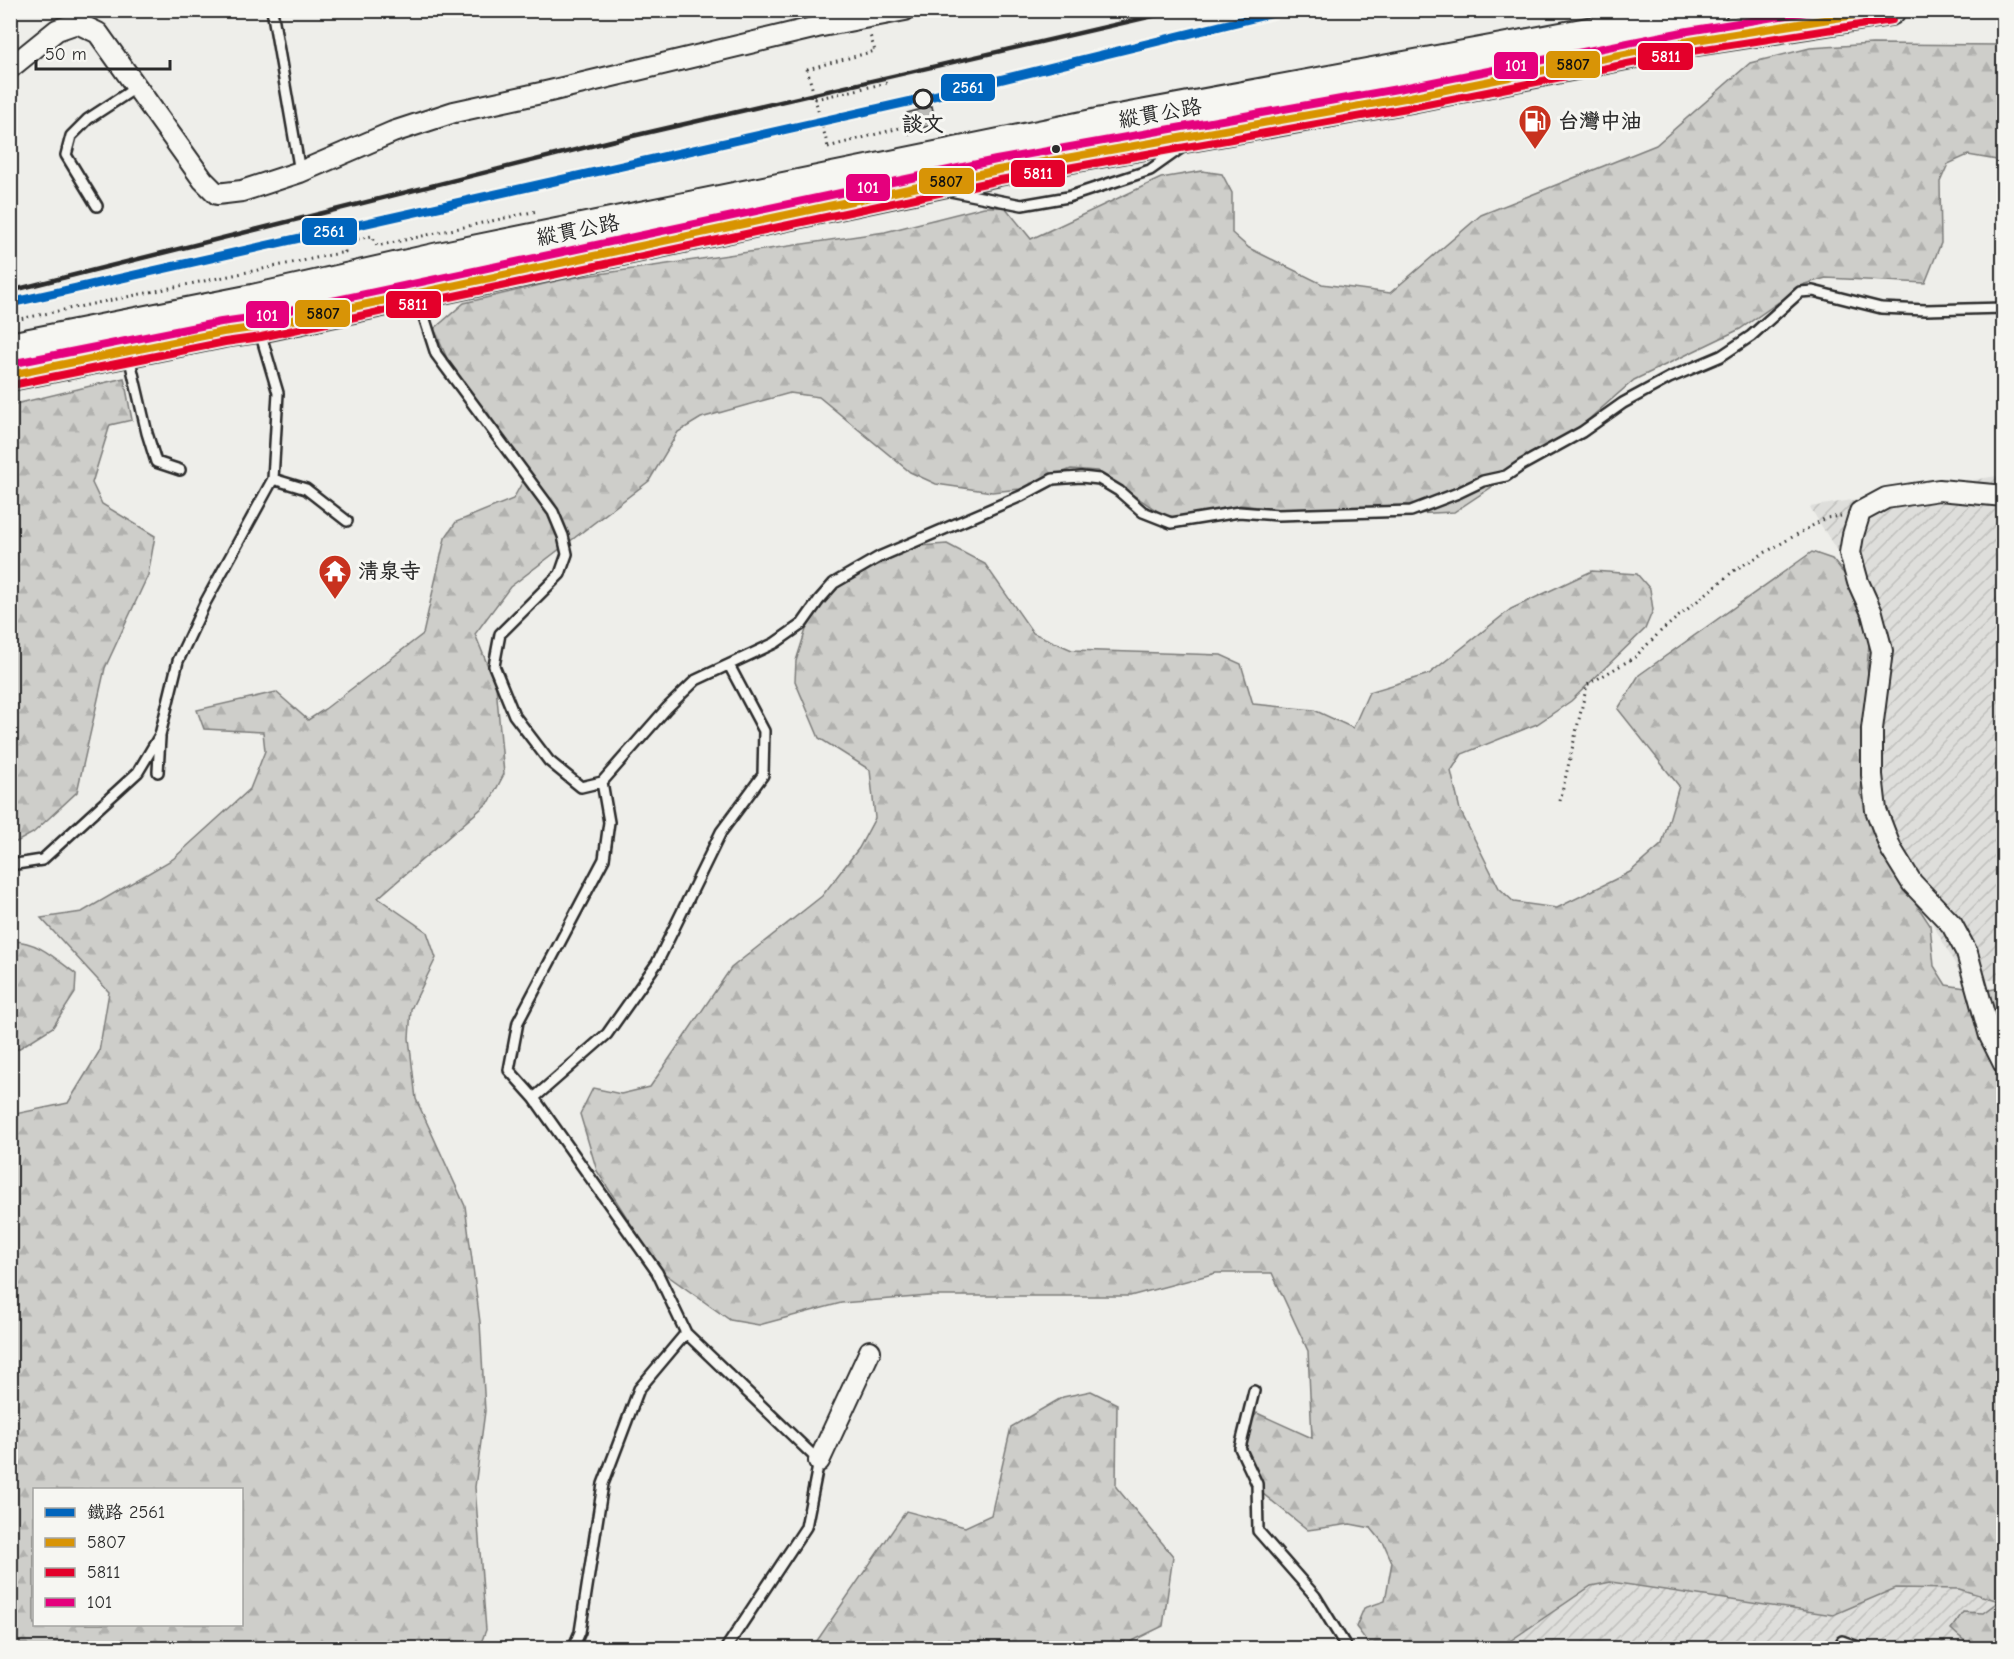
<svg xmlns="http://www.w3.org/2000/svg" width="2014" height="1659" font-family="'Comic Neue','LXGW WenKai TC',sans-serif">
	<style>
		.industrial { fill: url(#industrial-furrows) }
		.forest { fill: url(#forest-firs); stroke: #7c7c7a; stroke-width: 1.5; fill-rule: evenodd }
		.building { fill: #babab7; stroke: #2b2b2b; stroke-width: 1.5 }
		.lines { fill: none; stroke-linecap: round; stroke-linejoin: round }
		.lane-casing { stroke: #2b2b2b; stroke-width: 14 }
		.street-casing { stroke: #2b2b2b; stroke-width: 24 }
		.primary-casing { stroke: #2b2b2b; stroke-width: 34 }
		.path { stroke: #2b2b2b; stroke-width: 3; stroke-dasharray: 1.5 4.5; stroke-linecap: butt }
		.lane { stroke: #f6f6f2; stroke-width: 9 }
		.street { stroke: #f6f6f2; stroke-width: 20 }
		.primary { stroke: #f6f6f2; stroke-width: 30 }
		.rail { stroke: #2b2b2b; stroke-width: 4.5 }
		.path-bridge { stroke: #2b2b2b; stroke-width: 3; stroke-dasharray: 1.5 4.5; stroke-linecap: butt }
		.bus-1-casing { stroke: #f6f6f2; stroke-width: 12 }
		.bus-2-casing { stroke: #f6f6f2; stroke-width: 12 }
		.bus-3-casing { stroke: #f6f6f2; stroke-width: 12 }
		.bus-1 { stroke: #d89406; stroke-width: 8 }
		.bus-2 { stroke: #e4002b; stroke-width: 8 }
		.bus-3 { stroke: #e5007d; stroke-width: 8 }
		.rail-1-casing { stroke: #f6f6f2; stroke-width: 14 }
		.rail-1 { stroke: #0065bd; stroke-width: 9 }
		.stop-dot { fill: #f6f6f2; stroke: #2b2b2b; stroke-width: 3 }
		.bus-dot { fill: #2b2b2b; stroke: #f6f6f2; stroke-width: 2 }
		.labels { text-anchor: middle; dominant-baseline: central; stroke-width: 6; stroke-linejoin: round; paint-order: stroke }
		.street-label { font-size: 21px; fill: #2b2b2b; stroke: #f6f6f2 }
		.poi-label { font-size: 21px; font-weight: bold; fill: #2b2b2b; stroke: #f6f6f2; text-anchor: start }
		.stop-label { font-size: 21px; font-weight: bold; fill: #2b2b2b; stroke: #f6f6f2 }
		.line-badge { stroke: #f6f6f2; stroke-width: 2 }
		.badge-label { font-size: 16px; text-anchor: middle; font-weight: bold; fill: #fff }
		.pale-badge-label { font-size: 16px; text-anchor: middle; font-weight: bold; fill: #111 }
	</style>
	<defs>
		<pattern id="industrial-furrows" width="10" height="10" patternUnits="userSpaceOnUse" patternTransform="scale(1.5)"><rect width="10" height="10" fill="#dededb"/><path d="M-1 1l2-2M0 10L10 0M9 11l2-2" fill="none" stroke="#bfbfbc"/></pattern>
		<pattern id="forest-firs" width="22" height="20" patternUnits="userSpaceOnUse" patternTransform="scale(1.5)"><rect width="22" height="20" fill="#cececa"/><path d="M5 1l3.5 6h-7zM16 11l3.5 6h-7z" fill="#b1b1ae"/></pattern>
	</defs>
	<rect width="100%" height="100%" fill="#eeeeea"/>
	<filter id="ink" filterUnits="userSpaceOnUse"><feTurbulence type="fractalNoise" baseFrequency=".0167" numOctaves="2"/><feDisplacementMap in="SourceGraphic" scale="12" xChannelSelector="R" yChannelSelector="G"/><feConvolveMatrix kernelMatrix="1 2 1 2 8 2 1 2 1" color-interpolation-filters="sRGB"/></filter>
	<g filter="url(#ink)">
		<path class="industrial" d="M2003 475V980H1964L1860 794 1872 608 1810 507Z
			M1611 1582 1833 1615 1896 1588 1959 1589 2000 1600 1984 1613 1963 1612 1965 1642 1976 1648H1508L1507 1644 1591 1586Z"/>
		<path class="forest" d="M1872 44 2003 45V161L1968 155 1948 164 1940 182 1941 243 1925 283 1826 278 1805 284 1740 329 1634 380 1573 433 1454 512 1347 517 1240 505 1180 526 1097 471 1071 469 1020 489 992 492 936 484 910 472 819 397 790 393 701 418 678 432 649 481 510 587 475 634 496 686 504 774 490 801 378 898 427 932 436 958 411 1009 409 1038 416 1099 465 1206 480 1322 485 1411 475 1487 486 1630 479 1648H11L10 1115 68 1103 99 1052 109 992 41 918 82 912 173 859 250 789 265 751 263 732 204 729 197 710 276 692 308 720 325 709 423 634 445 538 456 522 513 499 523 481 509 445 450 365 434 329 464 303 565 279 885 232 984 207H1005L1031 239 1161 178 1202 171 1222 174 1232 193V233L1249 248 1322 284 1390 293 1481 215 1656 145 1750 63 1810 48ZM34 1490H242V1624H34Z
			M124 378 132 420 110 425 92 483 102 504 155 536 148 575 105 668 77 792 33 833 11 845V405Z
			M947 544 985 564 1033 633 1072 650 1221 655 1241 664 1253 704 1314 710 1353 728 1369 692 1429 674 1511 609 1592 571 1637 574 1650 589 1653 610 1645 629 1571 701 1537 724 1462 754 1451 771 1460 810 1499 888 1514 902 1557 908 1630 872 1662 844 1679 786 1618 709 1639 675 1812 552 1832 559 1872 608 1867 668 1875 709 1860 794 1895 872 1930 925 1934 966 1946 985 1985 991 2003 987V1648C1975 1648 1972 1649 1951 1629L1963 1612 1983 1613 1999 1601 1959 1589 1896 1588 1833 1615 1611 1582 1591 1586 1507 1643 1508 1648H1372L1356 1627 1364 1608 1385 1601 1392 1562 1384 1544 1371 1528 1350 1524 1308 1530 1257 1489 1239 1437 1257 1413 1312 1438 1308 1351 1272 1273H1216L1130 1296H929L841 1303 759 1325 730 1320 661 1271 597 1171 580 1114 593 1088 621 1094 650 1087 731 968 822 896 859 848 875 818 870 770 819 738 795 681 796 661 815 601 906 547Z
			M11 941C37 940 56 959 76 974L75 993 53 1027 18 1049 11 1051Z
			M1091 1391 1117 1404 1116 1487 1173 1556 1163 1626 1118 1648H812L906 1511 965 1527 991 1515 1011 1427 1063 1397Z"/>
		<path class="building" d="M932 106 936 125 910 130 907 113Z"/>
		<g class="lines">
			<defs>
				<path id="lane" d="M272 10 300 172
					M814 10 817 27
					M950 191 1022 205 1068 197 1150 170 1181 148
					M97 206 66 155 71 136 88 119 137 87
					M418 298 436 354 553 512 563 536 567 554 560 574 500 634 494 666 514 715 549 761 581 787 602 782 667 708 696 680 775 643 802 624 819 600 834 583 879 557 1021 496 1053 479 1081 477 1099 479 1119 491 1143 512 1171 523 1239 512 1278 515 1411 511 1458 493 1483 481 1506 476 1522 465 1582 432 1623 403 1669 378 1721 356 1751 336 1800 292 1813 291 1881 308 1926 310 2004 308
					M129 356 147 433 156 462 180 470
					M273 479 306 489 347 521
					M158 772 160 737
					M602 782 609 822 604 859 518 1022 509 1070 534 1098 657 1272 686 1333 819 1461 806 1527 726 1648
					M10 865 42 860 138 772 160 735 178 661 205 603 273 479 278 393 260 332
					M534 1098 607 1034 657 963 721 832 763 775 764 731 729 665
					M1254 1391 1240 1448 1257 1484 1258 1531 1315 1596 1347 1648
					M1842 1641 1861 1648
					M573 1648 580 1632 603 1484 639 1389 686 1333"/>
				<path id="street" d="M10 68 57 30 77 23 98 33 203 180 217 194 242 191 300 172 393 132 454 112 550 91 817 27 905 10
					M2004 496 1939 490 1886 498 1860 512 1853 535 1850 553 1858 582 1872 613 1882 651 1872 729V775L1876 810 1891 849 1912 883 1952 925 1967 953 1990 1036 2004 1064
					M819 1461 870 1351"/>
				<path id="primary" d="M10 348 253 300 439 258 1098 124 1712 10
					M10 375 223 332 259 327 998 170 1405 98 1690 41 1890 10"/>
			</defs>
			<use href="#lane" class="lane-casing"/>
			<use href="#street" class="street-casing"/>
			<use href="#primary" class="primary-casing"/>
			<path class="path" d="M807 69 875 51 870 35
				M815 99 887 83
				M828 147 907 126 911 136
				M10 321 345 252 344 242 372 236 377 246 537 211
				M1560 801 1587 685 1635 657 1661 631 1736 569 1826 518 1841 516"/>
			<use href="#lane" class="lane"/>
			<use href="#street" class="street"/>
			<use href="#primary" class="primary"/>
			<path class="rail" d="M10 291 611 141 1179 10"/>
			<path class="path-bridge" d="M807 69 828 147"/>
			<defs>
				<path id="bus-1" d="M10 375 223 332 259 327 998 170 1405 98 1690 41 1887 10"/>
				<path id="bus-2" d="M12 385 225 342 261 337 1000 180 1407 108 1692 51 1892 20"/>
				<path id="bus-3" d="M10 364 221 322 257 317 996 160 1403 88 1688 31 1818 10"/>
			</defs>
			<use href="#bus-1" class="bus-1-casing"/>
			<use href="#bus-2" class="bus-2-casing"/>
			<use href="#bus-3" class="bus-3-casing"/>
			<use href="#bus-1" class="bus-1"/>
			<use href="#bus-2" class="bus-2"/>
			<use href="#bus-3" class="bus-3"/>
			<defs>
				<path id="rail-1" d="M10 303 921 99 1286 10"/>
			</defs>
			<use href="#rail-1" class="rail-1-casing"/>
			<use href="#rail-1" class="rail-1"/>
		</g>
	</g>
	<defs>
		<symbol id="fuel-pin" viewBox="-11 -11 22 30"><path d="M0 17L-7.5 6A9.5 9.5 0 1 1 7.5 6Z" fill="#c8321e" stroke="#f6f6f2"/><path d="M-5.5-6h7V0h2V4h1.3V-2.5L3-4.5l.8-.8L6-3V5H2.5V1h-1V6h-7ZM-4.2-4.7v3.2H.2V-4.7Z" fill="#fff"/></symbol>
		<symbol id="temple-pin" viewBox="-11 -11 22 30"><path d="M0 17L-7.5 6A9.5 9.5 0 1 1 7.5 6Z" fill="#c8321e" stroke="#f6f6f2"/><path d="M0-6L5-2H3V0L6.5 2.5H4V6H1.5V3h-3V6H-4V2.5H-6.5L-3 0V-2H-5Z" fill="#fff"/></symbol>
	</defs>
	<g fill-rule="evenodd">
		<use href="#fuel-pin" x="1516" y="102" width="38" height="52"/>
		<use href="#temple-pin" x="316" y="552" width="38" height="52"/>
	</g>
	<circle class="stop-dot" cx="923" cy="99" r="9"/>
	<circle class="bus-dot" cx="1056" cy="149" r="5"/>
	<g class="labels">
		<g class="street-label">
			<text transform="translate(1160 113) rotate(-10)">縱貫公路</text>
			<text transform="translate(578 230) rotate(-11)">縱貫公路</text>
		</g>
		<g class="poi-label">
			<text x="1558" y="121">台灣中油</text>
			<text x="358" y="571">清泉寺</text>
		</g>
		<g class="stop-label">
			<text x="923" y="124">談文</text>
		</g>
	</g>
	<g class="line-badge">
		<rect x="1637" y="42" width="57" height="29" rx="6" fill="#e4002b"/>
		<rect x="1545" y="50" width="56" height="29" rx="6" fill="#d89406"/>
		<rect x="1493" y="51" width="46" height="29" rx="6" fill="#e5007d"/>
		<rect x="940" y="73" width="56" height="29" rx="6" fill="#0065bd"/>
		<rect x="1010" y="159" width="56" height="29" rx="6" fill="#e4002b"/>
		<rect x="918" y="167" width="57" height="28" rx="6" fill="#d89406"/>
		<rect x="845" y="173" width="46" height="29" rx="6" fill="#e5007d"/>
		<rect x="301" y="217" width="57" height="29" rx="6" fill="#0065bd"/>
		<rect x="385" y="290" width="57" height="29" rx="6" fill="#e4002b"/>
		<rect x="294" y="299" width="57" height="29" rx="6" fill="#d89406"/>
		<rect x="245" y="300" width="45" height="29" rx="6" fill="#e5007d"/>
	</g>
	<g class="badge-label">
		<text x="1666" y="62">5811</text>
		<text x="1516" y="71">101</text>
		<text x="968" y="93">2561</text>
		<text x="1038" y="179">5811</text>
		<text x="868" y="193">101</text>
		<text x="329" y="237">2561</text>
		<text x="413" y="310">5811</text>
		<text x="267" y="321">101</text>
	</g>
	<g class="pale-badge-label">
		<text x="1573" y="70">5807</text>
		<text x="946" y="187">5807</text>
		<text x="323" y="319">5807</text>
	</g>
	<rect width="2014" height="1659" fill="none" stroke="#f6f6f2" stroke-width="36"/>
	<rect x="18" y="18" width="1978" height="1623" fill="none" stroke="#2b2b2b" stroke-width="2" filter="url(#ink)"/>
	<rect x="33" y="1488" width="210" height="138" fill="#f6f6f2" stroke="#a5a5a2" stroke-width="1.5"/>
	<rect x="45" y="1508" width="30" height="9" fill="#0065bd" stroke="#a5a5a2" stroke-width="1.5"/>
	<text x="87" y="1518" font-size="18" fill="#2b2b2b">鐵路 2561</text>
	<rect x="45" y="1538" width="30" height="9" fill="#d89406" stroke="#a5a5a2" stroke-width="1.5"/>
	<text x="87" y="1548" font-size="18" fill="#2b2b2b">5807</text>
	<rect x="45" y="1568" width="30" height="9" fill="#e4002b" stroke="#a5a5a2" stroke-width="1.5"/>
	<text x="87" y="1578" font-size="18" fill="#2b2b2b">5811</text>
	<rect x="45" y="1598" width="30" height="9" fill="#e5007d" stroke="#a5a5a2" stroke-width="1.5"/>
	<text x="87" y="1608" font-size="18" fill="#2b2b2b">101</text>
	<path d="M36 60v9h134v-9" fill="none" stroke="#2b2b2b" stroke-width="3"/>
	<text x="45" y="60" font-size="18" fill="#2b2b2b" stroke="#f6f6f2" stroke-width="4.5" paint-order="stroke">50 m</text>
</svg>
